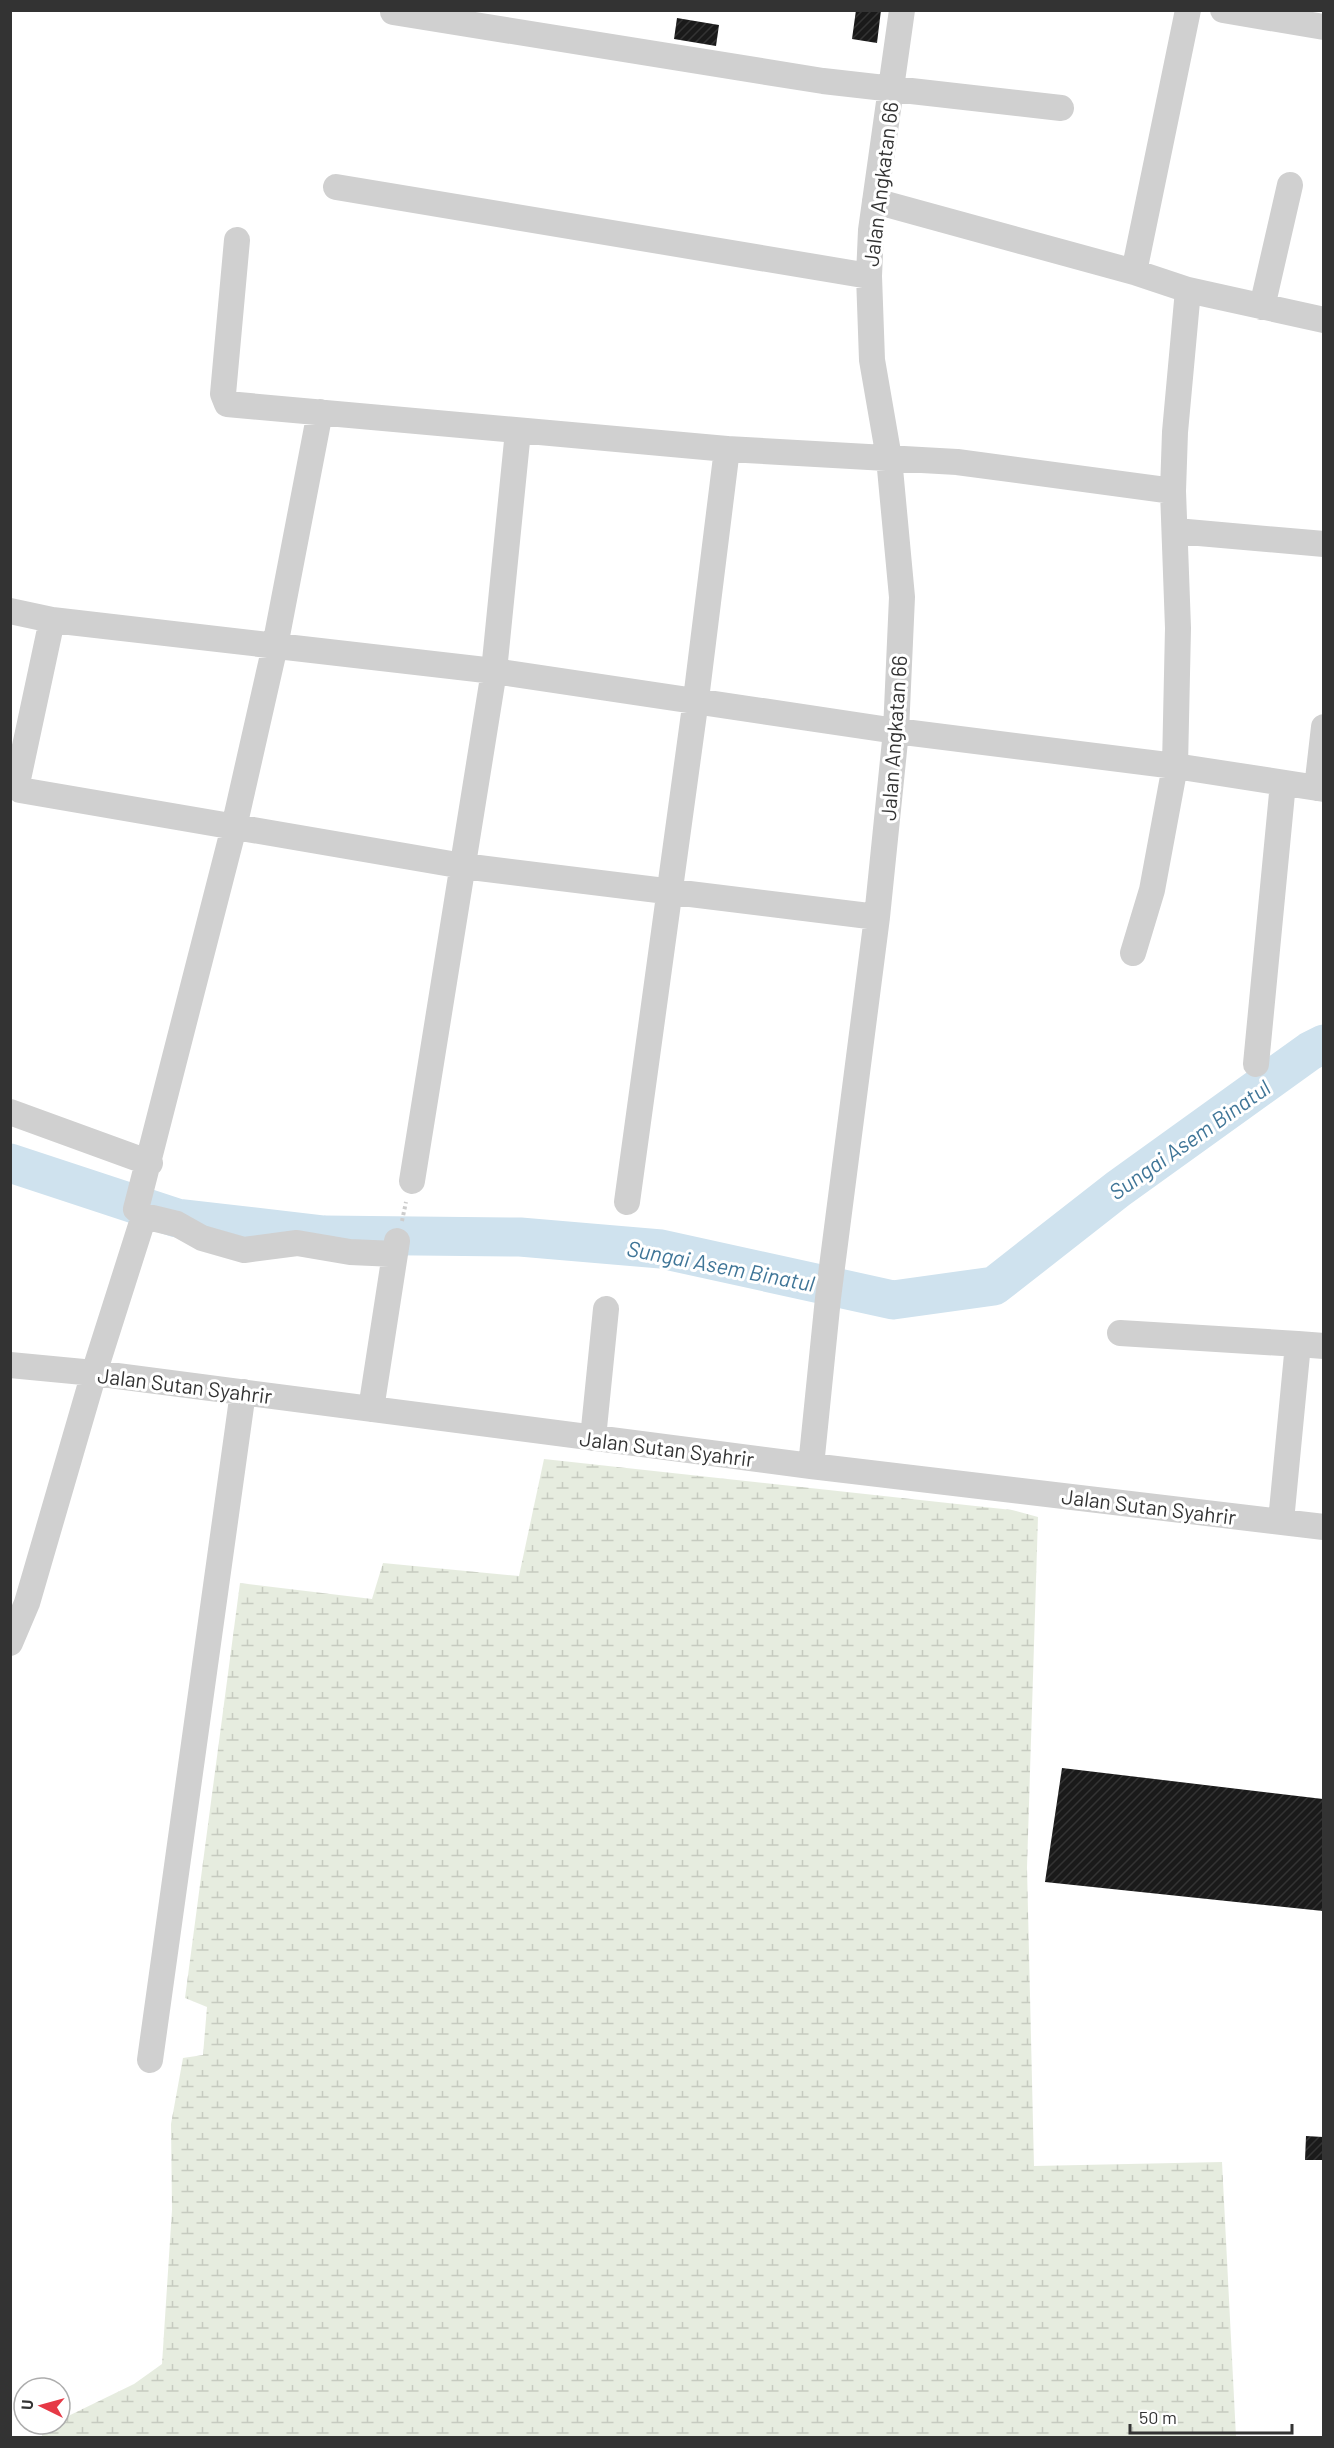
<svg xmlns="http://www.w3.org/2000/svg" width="1334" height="2448" font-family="Barlow,sans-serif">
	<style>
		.wetland { fill: url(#wetland-marsh) }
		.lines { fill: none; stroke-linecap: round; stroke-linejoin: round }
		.river { stroke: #cfe2ee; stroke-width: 39 }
		.building { fill: url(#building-hatch) }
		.path { stroke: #cdcdcd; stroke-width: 4; stroke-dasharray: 3 3; stroke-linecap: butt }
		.minor { stroke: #d0d0d0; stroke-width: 26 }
		.labels { text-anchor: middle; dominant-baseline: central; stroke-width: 6; stroke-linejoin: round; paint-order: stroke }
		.street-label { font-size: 21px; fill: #333; stroke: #fff }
		.water-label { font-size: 22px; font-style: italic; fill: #3f7597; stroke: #fff }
	</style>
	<defs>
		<pattern id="wetland-marsh" width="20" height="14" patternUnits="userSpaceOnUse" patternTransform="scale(1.5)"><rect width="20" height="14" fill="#e6ecdf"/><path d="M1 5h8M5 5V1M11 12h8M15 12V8" fill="none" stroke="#c6cbc0"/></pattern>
		<pattern id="building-hatch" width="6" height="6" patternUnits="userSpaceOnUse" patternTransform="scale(1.5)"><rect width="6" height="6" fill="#1a1a1a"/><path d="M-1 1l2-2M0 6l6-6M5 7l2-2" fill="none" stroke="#333"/></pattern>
	</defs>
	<rect width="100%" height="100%" fill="#fff"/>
	<path class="wetland" d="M544 1459 1012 1510 1038 1517 1027 1868 1034 2166 1222 2162 1236 2437H42V2429L60 2424V2420L134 2384 162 2364 172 2210 171 2124 183 2058 203 2055 207 2007 185 1998 240 1583 372 1599 383 1563 519 1576Z"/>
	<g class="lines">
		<path class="river" d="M10 1163 177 1218 324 1235 520 1237 661 1249 893 1300 994 1286 1118 1189 1310 1051 1324 1044"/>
	</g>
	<path class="building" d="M856 10H881L877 43 852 39Z
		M677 18 719 25 716 46 674 39Z
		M1062 1768 1323 1799V1911L1045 1882Z
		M1306 2136 1323 2137V2160H1305Z"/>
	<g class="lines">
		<path class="path" d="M402 1221 406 1202"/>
		<path class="minor" d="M1223 10 1324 27
			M393 12 823 81 1061 108
			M336 187 869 276
			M875 201 1134 272 1188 290 1324 320
			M237 240 223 394 227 404 727 449 957 462 1173 491
			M1134 272 1188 10
			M1262 307 1290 185
			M1176 531 1324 544
			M10 611 52 620 494 671 896 731 1175 766 1324 789
			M52 620 18 779 20 790 463 866 877 917
			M1317 788 1324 727
			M1133 953 1152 890 1175 766 1178 628 1173 491 1175 432 1188 290
			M1256 1064 1283 783
			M10 1112 150 1163
			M412 1181 494 671 518 431
			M627 1202 696 699 727 449
			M144 1216 177 1224 202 1238 244 1250 297 1243 350 1252 395 1254
			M1120 1333 1298 1344
			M10 1365 94 1373 811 1466 1324 1527
			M371 1409 397 1241
			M593 1438 606 1309
			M811 1466 828 1298 877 917 896 731 902 597 889 458 872 360 869 276 871 230 902 10
			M1281 1521 1298 1344 1324 1346
			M10 1643 27 1603 94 1373 144 1216 136 1209 234 827 275 646 320 412
			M150 2060 243 1392"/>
	</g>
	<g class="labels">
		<g class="street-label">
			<text transform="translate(880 184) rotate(-83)">Jalan Angkatan 66</text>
			<text transform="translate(893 738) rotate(-86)">Jalan Angkatan 66</text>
			<text transform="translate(185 1385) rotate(7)">Jalan Sutan Syahrir</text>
			<text transform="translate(667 1448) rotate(7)">Jalan Sutan Syahrir</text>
			<text transform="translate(1149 1506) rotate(7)">Jalan Sutan Syahrir</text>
		</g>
		<g class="water-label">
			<text transform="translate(1189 1139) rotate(-35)">Sungai Asem Binatul</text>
			<text transform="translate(721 1265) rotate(11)">Sungai Asem Binatul</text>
		</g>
	</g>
	<rect width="1334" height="2448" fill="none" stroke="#333333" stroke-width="24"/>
	<g transform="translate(42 2406) rotate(275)"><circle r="28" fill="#ffffff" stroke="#adadad" stroke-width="1.5"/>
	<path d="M0-4.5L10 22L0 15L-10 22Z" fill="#e63946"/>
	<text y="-9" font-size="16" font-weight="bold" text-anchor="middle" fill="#333333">U</text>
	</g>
	<path d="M1130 2424v9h162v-9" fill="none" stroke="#333333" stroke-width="3"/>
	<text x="1139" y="2424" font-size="18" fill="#333333" stroke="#ffffff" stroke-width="4.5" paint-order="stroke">50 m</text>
</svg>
